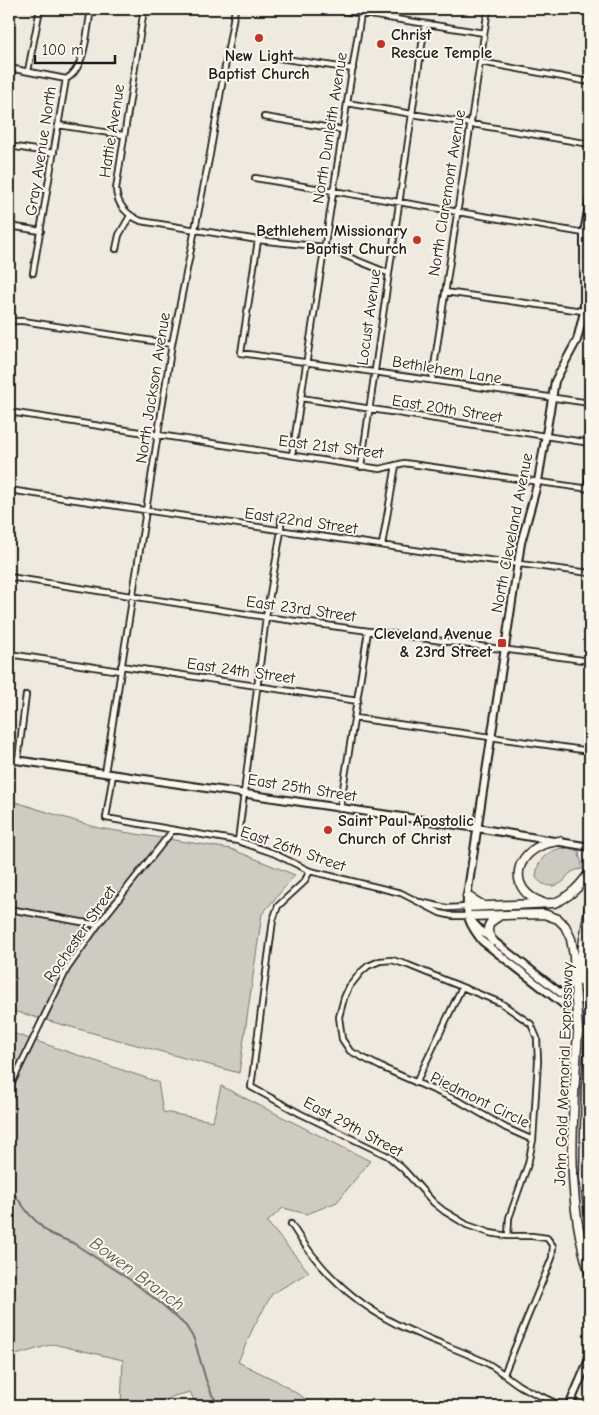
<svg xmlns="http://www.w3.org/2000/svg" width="599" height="1415" font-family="'Comic Neue',sans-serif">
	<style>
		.green { fill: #ceccc2; stroke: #75746f }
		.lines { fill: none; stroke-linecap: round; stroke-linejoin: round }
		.stream { stroke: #6f6d69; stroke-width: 2 }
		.street-casing { stroke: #1c1c1c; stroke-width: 8 }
		.secondary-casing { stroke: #1c1c1c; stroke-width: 10 }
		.highway-casing { stroke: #1c1c1c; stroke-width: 11 }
		.street { stroke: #fbf7ec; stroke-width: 4.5 }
		.secondary { stroke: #fbf7ec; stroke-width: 6 }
		.highway { stroke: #fbf7ec; stroke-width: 8 }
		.highway-bridge-casing { stroke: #1c1c1c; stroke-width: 11; stroke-linecap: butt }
		.highway-bridge { stroke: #fbf7ec; stroke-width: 8 }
		.poi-dot { fill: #c8321e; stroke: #fbf7ec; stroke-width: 2 }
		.labels { text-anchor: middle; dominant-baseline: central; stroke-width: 4; stroke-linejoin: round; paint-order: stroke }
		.poi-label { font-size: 16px; font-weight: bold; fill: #1c1c1c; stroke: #fbf7ec; text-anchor: start }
		.street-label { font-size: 16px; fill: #1c1c1c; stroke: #fbf7ec }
		.water-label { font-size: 18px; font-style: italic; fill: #5a5956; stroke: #fbf7ec }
	</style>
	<rect width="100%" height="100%" fill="#eeeadf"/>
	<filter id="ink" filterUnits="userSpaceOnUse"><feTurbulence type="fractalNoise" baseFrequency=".02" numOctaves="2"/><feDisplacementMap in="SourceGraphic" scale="10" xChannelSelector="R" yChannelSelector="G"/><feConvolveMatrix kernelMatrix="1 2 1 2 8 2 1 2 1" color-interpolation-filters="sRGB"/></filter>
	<g filter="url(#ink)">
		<path class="green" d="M9 800 98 828 231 849 295 875 262 914 239 1073 9 1010Z
			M561 848 580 851 579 854 583 869C579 869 575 870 572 872 568 874 566 878 564 881 555 889 542 887 536 877 537 860 545 853 561 848Z
			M9 1032 158 1082 163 1112 213 1121 221 1086 370 1161 337 1202 307 1214 283 1208 267 1222 309 1272 272 1294 254 1326 238 1362 277 1381 317 1406H197L190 1392 174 1396 155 1406H121L123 1360 53 1344 16 1355 9 1365V1293L15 1273 9 1268Z"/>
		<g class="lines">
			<path class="stream" d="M9 1187 29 1214 44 1229 51 1234 73 1243 132 1281 164 1306 186 1326 194 1339 206 1380 212 1395 220 1406"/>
			<defs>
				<path id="street" d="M144 9 116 189C117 205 127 215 141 221L258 240 324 247 388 273
					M332 9 484 33
					M272 57 353 69
					M480 62 590 82
					M9 68 66 79
					M28 71 40 9
					M347 103 590 144
					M264 117 343 130
					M58 125 123 135
					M9 146 54 153
					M255 178 590 234
					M9 226 41 231
					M258 240 241 353 590 403
					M116 249 119 235 130 216
					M33 273 66 79C86 69 87 29 91 9
					M445 292 590 312
					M9 321H23L172 344
					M432 380 488 9
					M301 398 590 443
					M9 412 380 469 404 463 590 489
					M292 455 361 14
					M361 467 425 24
					M587 488 590 465
					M9 490 434 553 590 573
					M382 545 396 465
					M9 577 266 617 590 661
					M9 654 120 671
					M121 666 358 701
					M355 718 590 751
					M18 760 26 695
					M105 773 172 344 210 154 235 9
					M113 774 106 818 238 841 273 853 310 871 401 893 440 913 453 916H468
					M340 808 368 631
					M238 841 266 617 281 531V517
					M310 871 304 882 278 906 273 920 251 1087 301 1114 388 1156 403 1169 434 1203 444 1211 467 1225 490 1233 508 1236H532L547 1238 553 1246 552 1258 504 1374
					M420 902 447 908 467 907
					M9 909 98 925
					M416 1083 462 987
					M9 1089 67 969 98 925 173 830
					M291 1224C320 1272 360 1309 411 1331 436 1342 462 1351 485 1362 498 1369 508 1378 520 1386 533 1393 548 1399 561 1406
					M508 1236 509 1218 528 1164 533 1140 538 1061 537 1038 531 1024 501 1003 408 965 392 960 380 961 368 966 361 972 349 987 344 998 339 1017 342 1039 350 1051 381 1067 461 1102 506 1128 533 1140"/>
				<path id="secondary" d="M590 200 584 233V312L577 340 555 381 538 481 521 543 467 896C466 918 469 924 482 941L590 1025
					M9 759 477 828 590 847
					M468 917 482 932 590 1016
					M569 1406 590 1357"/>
				<path id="highway" d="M467 896 482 905
					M541 902C511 891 512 859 540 846 545 843 553 842 559 841
					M467 907 554 903C570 897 580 886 590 872
					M468 916 544 914 558 919 565 926 571 939 574 956 575 985
					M493 941C484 931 488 922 498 917
					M580 987 582 952 590 903
					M589 994 590 971
					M578 1031C573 1112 564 1196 590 1274
					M590 1034 586 1087 584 1178 590 1219"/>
			</defs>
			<use href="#street" class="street-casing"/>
			<use href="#secondary" class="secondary-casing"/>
			<use href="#highway" class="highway-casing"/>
			<use href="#street" class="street"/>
			<use href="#secondary" class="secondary"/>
			<use href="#highway" class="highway"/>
			<defs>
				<path id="highway-bridge" d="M575 985 578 1031
					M589 994V1039"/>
			</defs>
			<use href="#highway-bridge" class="highway-bridge-casing"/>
			<use href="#highway-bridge" class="highway-bridge"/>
		</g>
	</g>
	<g class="poi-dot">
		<circle cx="259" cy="38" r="5"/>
		<circle cx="381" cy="44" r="5"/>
		<circle cx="417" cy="240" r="5"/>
		<rect x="497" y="638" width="10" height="10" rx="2.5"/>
		<circle cx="328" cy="830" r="5"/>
	</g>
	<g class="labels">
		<g class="poi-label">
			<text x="391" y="35">Christ<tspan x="391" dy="18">Rescue Temple</tspan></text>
			<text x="259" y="56" text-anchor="middle">New Light<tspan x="259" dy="18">Baptist Church</tspan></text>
			<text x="407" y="231" text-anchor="end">Bethlehem Missionary<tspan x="407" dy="18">Baptist Church</tspan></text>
			<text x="492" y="634" text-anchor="end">Cleveland Avenue<tspan x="492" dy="18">&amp; 23rd Street</tspan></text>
			<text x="338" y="821">Saint Paul Apostolic<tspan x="338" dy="18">Church of Christ</tspan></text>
		</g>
		<g class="street-label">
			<text transform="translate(330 128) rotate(-81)">North Dunleith Avenue</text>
			<text transform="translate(112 131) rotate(-81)">Hattie Avenue</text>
			<text transform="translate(41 151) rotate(-81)">Gray Avenue North</text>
			<text transform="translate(447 193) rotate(-81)">North Claremont Avenue</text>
			<text transform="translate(369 317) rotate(-82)">Locust Avenue</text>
			<text transform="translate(447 370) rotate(9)">Bethlehem Lane</text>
			<text transform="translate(153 388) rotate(-81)">North Jackson Avenue</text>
			<text transform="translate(447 409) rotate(9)">East 20th Street</text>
			<text transform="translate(331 447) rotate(7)">East 21st Street</text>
			<text transform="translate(301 521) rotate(8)">East 22nd Street</text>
			<text transform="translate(512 533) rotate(-79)">North Cleveland Avenue</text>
			<text transform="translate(301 609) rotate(8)">East 23rd Street</text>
			<text transform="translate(241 671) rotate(8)">East 24th Street</text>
			<text transform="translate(302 788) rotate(9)">East 25th Street</text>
			<text transform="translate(293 849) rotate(19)">East 26th Street</text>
			<text transform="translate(80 934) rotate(-55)">Rochester Street</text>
			<text transform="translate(564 1074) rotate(-88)">John Gold Memorial Expressway</text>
			<text transform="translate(480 1100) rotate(26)">Piedmont Circle</text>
			<text transform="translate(353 1127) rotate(28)">East 29th Street</text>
		</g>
		<g class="water-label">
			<text transform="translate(137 1274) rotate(36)">Bowen Branch</text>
		</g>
	</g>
	<rect width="599" height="1415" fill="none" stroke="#fbf7ec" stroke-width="30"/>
	<rect x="15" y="15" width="569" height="1385" fill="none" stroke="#1c1c1c" stroke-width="2" filter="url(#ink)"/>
	<path d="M35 55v8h80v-8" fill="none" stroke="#1c1c1c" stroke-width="2.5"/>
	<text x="42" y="55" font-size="15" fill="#1c1c1c" stroke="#fbf7ec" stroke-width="4" paint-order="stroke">100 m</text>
</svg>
